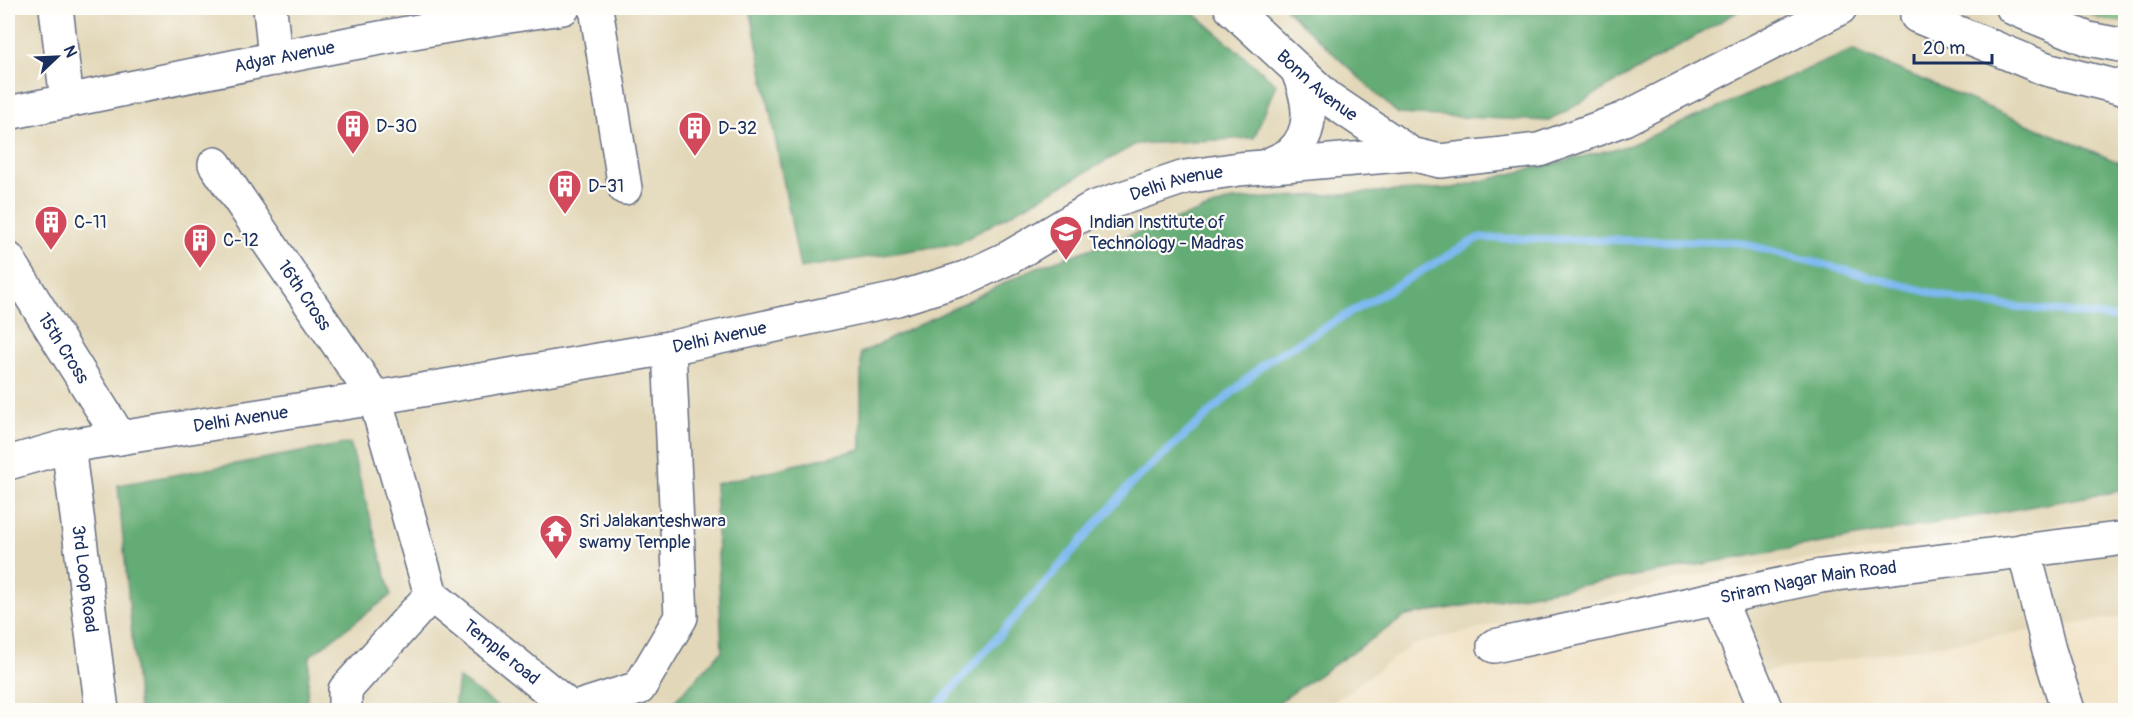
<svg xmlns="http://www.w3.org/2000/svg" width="2133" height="718" font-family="Pangolin,sans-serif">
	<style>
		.built { fill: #e2d7b8 }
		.green { fill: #7ac787; stroke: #4a7b72; stroke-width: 1.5 }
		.forest { fill: #63ac74; stroke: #3f6e69; stroke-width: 1.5 }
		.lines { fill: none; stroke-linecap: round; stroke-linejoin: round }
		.stream { stroke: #7eb9f0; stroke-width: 8 }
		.minor-casing { stroke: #666e83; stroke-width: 36 }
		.minor { stroke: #fff; stroke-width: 33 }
		.labels { text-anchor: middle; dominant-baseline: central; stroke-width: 4.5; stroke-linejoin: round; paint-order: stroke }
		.street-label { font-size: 18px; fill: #1b2f5e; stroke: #fdfcf7 }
		.poi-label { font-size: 18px; fill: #1b2f5e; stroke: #fdfcf7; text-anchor: start }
	</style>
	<rect width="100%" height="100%" fill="#fdfcf7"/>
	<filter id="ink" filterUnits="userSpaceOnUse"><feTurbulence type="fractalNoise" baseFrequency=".0167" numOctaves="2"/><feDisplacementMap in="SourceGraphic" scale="12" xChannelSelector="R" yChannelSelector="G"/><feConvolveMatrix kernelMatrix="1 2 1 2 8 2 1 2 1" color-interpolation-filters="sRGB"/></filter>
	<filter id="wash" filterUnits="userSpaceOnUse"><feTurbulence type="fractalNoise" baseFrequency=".008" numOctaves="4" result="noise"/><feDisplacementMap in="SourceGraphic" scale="24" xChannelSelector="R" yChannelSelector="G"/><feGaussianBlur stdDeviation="1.35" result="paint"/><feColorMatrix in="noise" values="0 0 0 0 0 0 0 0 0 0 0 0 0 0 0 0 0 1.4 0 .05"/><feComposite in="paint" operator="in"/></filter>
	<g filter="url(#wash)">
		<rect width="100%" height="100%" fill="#f2e4c9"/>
		<path class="built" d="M8 8H2125V515L1697 575 1412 645 1323 710H8Z
			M2125 551V616L1751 674 1719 599Z"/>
		<path class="green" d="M2079 8H2125V22L2100 19Z"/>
		<path class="forest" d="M750 8H1188L1276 84 1254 138 1136 144 959 243 800 268Z
			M1285 8H1744L1549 121 1398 114Z
			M1852 50 2125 165V490L1406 616 1267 710H666L722 651 715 484 861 449V353L1035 268 1232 200 1453 188 1630 145Z
			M350 443 391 595 310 656 306 710H139L118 485Z
			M458 678 502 710H454Z"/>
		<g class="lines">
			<path class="stream" d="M934 710 1132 483 1267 361 1478 238 1737 242 1963 301 2126 319"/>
		</g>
	</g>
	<g filter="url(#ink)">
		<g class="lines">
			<defs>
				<g id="minor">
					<path d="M56 8 67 101"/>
					<path d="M270 8 275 59"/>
					<path d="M596 8 625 188"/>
					<path id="s1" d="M1231 8 1328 98 1411 154"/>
					<path d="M2013 8 2088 39 2126 46"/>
					<path d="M1917 16 2046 69 2126 89"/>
					<path id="s2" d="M8 113C192 76 377 34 563 8"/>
					<path id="s3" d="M215 164 375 398 431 595 572 709 639 688 681 617 669 348"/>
					<path d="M1264 167C1273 163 1282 159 1290 154 1317 131 1309 98 1297 69"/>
					<path id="s4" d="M8 259 120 438"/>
					<path id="s5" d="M68 446 102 710"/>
					<path id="s6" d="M8 463 68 446 375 398 669 348 897 299 965 278 1010 257 1093 208 1185 177 1239 169 1411 154 1440 161 1539 150 1624 119 1840 8"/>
					<path d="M2024 550 2049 650 2068 710"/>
					<path d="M1719 599 1766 710"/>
					<path id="s7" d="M1494 646 1821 576 2126 538"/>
					<path d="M345 710V690L431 595"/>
				</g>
			</defs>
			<use href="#minor" class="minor-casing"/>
			<use href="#minor" class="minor"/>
		</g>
	</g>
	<defs>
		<symbol id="building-pin" viewBox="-11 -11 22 30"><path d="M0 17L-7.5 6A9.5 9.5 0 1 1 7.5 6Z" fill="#d1495b" stroke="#fdfcf7"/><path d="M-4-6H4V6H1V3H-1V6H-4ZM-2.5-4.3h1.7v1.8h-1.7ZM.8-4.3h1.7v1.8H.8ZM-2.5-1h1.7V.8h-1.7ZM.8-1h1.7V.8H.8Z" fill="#fff"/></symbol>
		<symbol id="university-pin" viewBox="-11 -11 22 30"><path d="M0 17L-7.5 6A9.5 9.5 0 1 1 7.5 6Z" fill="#d1495b" stroke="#fdfcf7"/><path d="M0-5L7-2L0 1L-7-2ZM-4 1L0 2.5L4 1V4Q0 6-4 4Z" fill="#fff"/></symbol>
		<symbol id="temple-pin" viewBox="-11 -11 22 30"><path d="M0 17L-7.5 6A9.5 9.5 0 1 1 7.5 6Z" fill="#d1495b" stroke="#fdfcf7"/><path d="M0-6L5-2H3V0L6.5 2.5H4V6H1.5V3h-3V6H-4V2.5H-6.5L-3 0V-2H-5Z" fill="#fff"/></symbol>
	</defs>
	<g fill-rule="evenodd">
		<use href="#building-pin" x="334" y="107" width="38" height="52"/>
		<use href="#building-pin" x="676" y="109" width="38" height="52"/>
		<use href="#building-pin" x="546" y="167" width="38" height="52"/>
		<use href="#building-pin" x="32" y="203" width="38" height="52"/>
		<use href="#university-pin" x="1047" y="213" width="38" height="52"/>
		<use href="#building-pin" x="181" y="221" width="38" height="52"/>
		<use href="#temple-pin" x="537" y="512" width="38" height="52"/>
	</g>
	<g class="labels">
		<g class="street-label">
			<text stroke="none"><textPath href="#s2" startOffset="282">Adyar Avenue</textPath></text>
			<text stroke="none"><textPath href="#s1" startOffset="116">Bonn Avenue</textPath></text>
			<text stroke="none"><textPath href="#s6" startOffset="1209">Delhi Avenue</textPath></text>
			<text stroke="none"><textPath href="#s3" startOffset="159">16th Cross</textPath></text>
			<text stroke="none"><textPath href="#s6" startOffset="723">Delhi Avenue</textPath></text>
			<text stroke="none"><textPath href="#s4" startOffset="105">15th Cross</textPath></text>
			<text stroke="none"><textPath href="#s6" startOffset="237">Delhi Avenue</textPath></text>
			<text stroke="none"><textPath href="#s5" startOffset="134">3rd Loop Road</textPath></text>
			<text stroke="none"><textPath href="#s7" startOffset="321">Sriram Nagar Main Road</textPath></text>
			<text stroke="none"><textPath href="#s3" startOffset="579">Temple road</textPath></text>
		</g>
		<g class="poi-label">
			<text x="376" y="126">D-30</text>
			<text x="718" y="128">D-32</text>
			<text x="588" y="186">D-31</text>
			<text x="74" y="222">C-11</text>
			<text x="1089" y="222">Indian Institute of<tspan x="1089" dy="21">Technology - Madras</tspan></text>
			<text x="223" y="240">C-12</text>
			<text x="579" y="521">Sri Jalakanteshwara<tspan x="579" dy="21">swamy Temple</tspan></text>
		</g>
	</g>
	<rect width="2133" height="718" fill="none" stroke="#fdfcf7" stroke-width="30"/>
	<g transform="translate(57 57) rotate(67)" stroke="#fdfcf7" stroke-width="4.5" paint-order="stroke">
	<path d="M0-4.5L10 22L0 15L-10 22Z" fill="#1b2f5e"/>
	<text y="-9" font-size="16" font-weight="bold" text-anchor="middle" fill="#1b2f5e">N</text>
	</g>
	<path d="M1914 54v9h78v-9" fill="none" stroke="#1b2f5e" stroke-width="3"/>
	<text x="1923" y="54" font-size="18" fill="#1b2f5e" stroke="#fdfcf7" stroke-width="4.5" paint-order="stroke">20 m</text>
</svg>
